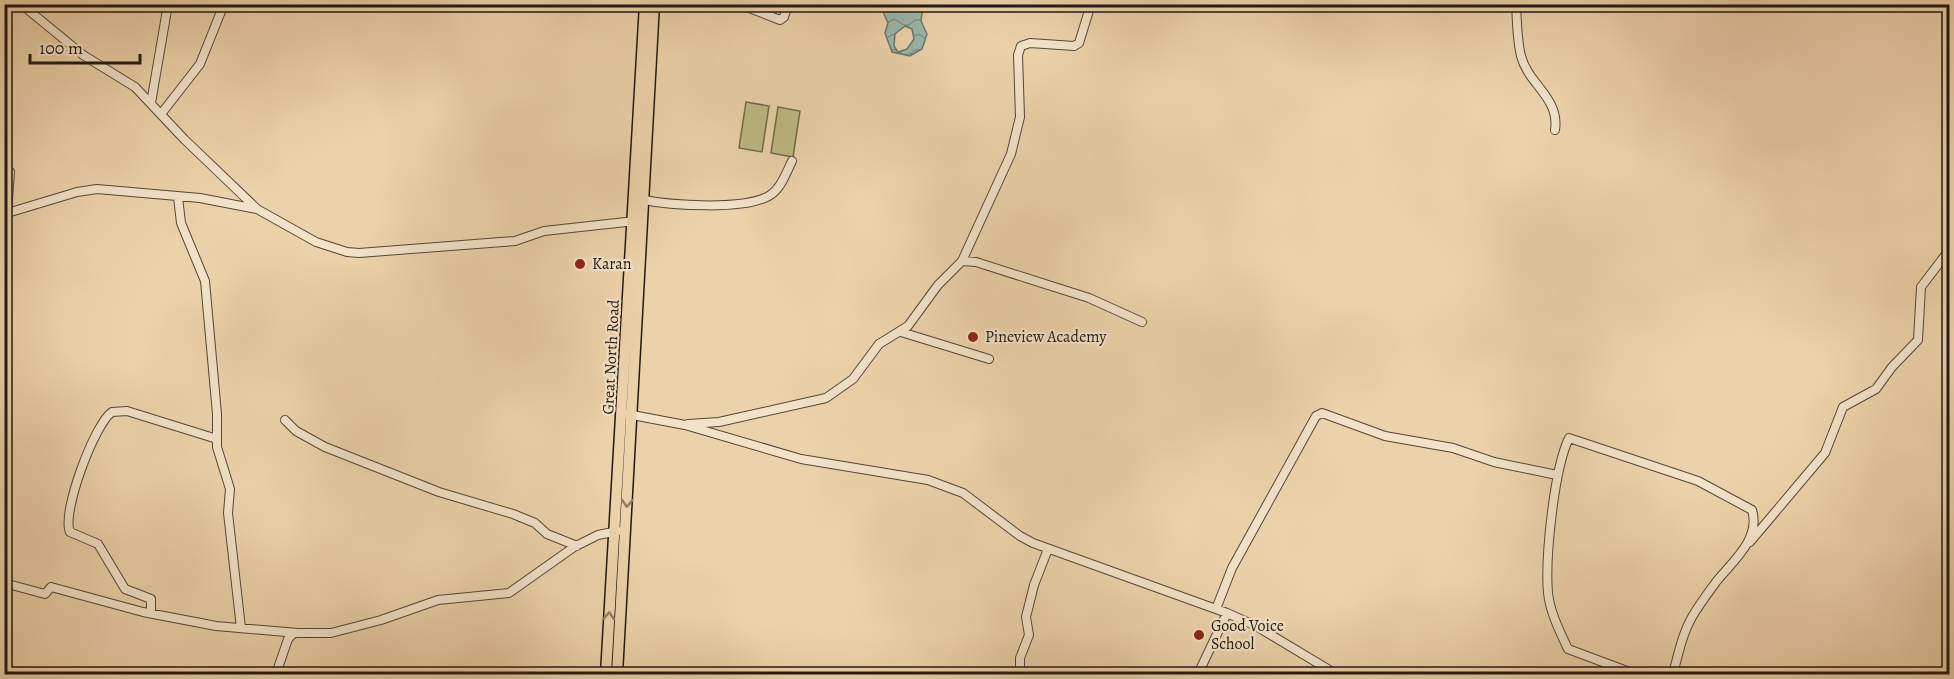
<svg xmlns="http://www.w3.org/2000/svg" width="1954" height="679" font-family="Alegreya,serif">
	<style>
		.grass { fill: #beba84; stroke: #706a4a; stroke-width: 1.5 }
		.water { fill: url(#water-waves); stroke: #69786e; stroke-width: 1.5; fill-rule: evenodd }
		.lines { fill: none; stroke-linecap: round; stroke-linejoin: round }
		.minor-casing { stroke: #544737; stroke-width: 10 }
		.highway-casing { stroke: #211911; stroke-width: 13 }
		.minor { stroke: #f3e2c8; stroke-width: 8 }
		.highway { stroke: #ecd2aa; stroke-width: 10 }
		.oneway { stroke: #917f65 }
		.poi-dot { fill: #8f2418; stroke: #f3e2c8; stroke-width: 2 }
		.labels { text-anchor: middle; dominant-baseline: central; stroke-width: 4.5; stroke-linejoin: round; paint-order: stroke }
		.poi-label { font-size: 16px; fill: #211911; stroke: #f3e2c8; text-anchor: start }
		.street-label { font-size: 16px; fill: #211911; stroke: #f3e2c8 }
	</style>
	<defs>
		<pattern id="water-waves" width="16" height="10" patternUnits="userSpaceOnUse" patternTransform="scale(1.5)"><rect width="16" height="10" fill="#99b7ac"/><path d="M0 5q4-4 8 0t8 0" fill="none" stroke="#7c948b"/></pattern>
	</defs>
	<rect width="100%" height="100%" fill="#ecd2aa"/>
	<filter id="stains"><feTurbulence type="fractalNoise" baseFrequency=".00333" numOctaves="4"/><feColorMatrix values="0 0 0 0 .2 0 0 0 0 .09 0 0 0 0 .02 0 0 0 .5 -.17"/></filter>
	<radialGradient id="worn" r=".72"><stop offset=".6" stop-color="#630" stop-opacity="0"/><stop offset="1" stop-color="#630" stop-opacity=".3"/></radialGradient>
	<path class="grass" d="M746 102 769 106 762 152 739 148Z
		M778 107 800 111 793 157 771 153Z"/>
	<path class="water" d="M880 5H923L921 21 927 34 922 49 910 56 892 52 885 33 888 23ZM905 26 912 29 914 39 907 49 898 52 894 46 895 34Z"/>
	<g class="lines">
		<defs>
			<path id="minor" d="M21 4 83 55 135 87 184 139 256 208
				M739 4 780 20 784 17 788 4
				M1516 4C1517 21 1517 40 1521 56 1528 84 1560 98 1555 130
				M151 103 168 4
				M161 114 200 64 224 4
				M4 170 10 172 7 213
				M178 197 181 223 205 281 217 414V447L230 489 228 513 241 628
				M639 199C667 205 751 212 773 193 782 186 787 171 792 161
				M4 214 77 192 97 189 200 198 257 209 316 242 347 252 359 253 515 241 544 231 635 221
				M962 261 976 262 1089 298 1142 322
				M901 332 989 359
				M627 414 685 425 801 459 928 480 963 493 1020 536 1033 543 1227 613 1256 626 1336 674
				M285 420 296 431 325 447 439 492 513 514 535 523 547 534 577 546
				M688 424 719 422 826 398 853 379 879 344 908 326 938 285 962 261 1011 154 1020 117 1018 55 1021 46 1030 43 1074 46 1079 43 1091 4
				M1750 542 1825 453 1843 407 1876 389 1892 367 1918 340 1921 287 1950 249
				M4 583 45 594 51 587 143 612 216 626 298 633H331L381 620 438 600 509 593 574 547 598 535 618 531
				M1216 609 1232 568 1316 416 1322 413 1385 436 1453 448 1494 462 1557 475
				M151 613V599L125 589 98 544 70 532C61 513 95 423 112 412L127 411 217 439
				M276 674 288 639 294 633
				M1020 674V658L1029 635 1026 617 1034 585 1048 549
				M1198 674 1227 613
				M1635 674 1568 649C1560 632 1550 612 1548 593 1545 558 1554 469 1569 438L1698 481 1752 510C1761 539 1732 562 1716 582 1708 593 1699 605 1692 617 1682 635 1678 655 1673 674"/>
			<path id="highway" d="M606 674 645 4
				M617 674 654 4"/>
		</defs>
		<use href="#minor" class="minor-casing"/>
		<use href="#highway" class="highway-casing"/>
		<use href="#minor" class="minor"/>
		<use href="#highway" class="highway"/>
	</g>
	<defs><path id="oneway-chevron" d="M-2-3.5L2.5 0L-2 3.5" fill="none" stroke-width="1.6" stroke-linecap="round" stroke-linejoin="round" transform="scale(1.5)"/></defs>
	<g class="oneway">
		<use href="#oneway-chevron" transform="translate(627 503) rotate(93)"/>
		<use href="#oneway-chevron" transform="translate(609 616) rotate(-87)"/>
	</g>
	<g class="poi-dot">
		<circle cx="580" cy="264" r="6"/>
		<circle cx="973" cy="337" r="6"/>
		<circle cx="1199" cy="635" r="6"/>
	</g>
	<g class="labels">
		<g class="poi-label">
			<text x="592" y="264">Karan</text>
			<text x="985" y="337">Pineview Academy</text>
			<text x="1211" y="626">Good Voice<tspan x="1211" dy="18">School</tspan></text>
		</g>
		<g class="street-label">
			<text transform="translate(611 357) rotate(-87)">Great North Road</text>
		</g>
	</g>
	<rect width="1954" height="679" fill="none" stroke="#ecd2aa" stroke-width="24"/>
	<rect x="6" y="6" width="1942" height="667" fill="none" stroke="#211911" stroke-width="3"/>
	<rect x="12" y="12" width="1930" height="655" fill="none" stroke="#211911" stroke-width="1.5"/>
	<path d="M30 54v9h110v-9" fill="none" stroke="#211911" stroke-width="3"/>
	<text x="39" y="54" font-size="18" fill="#211911" stroke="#f3e2c8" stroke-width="4.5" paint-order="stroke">100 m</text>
	<rect width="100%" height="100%" filter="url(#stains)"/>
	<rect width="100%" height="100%" fill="url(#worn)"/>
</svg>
